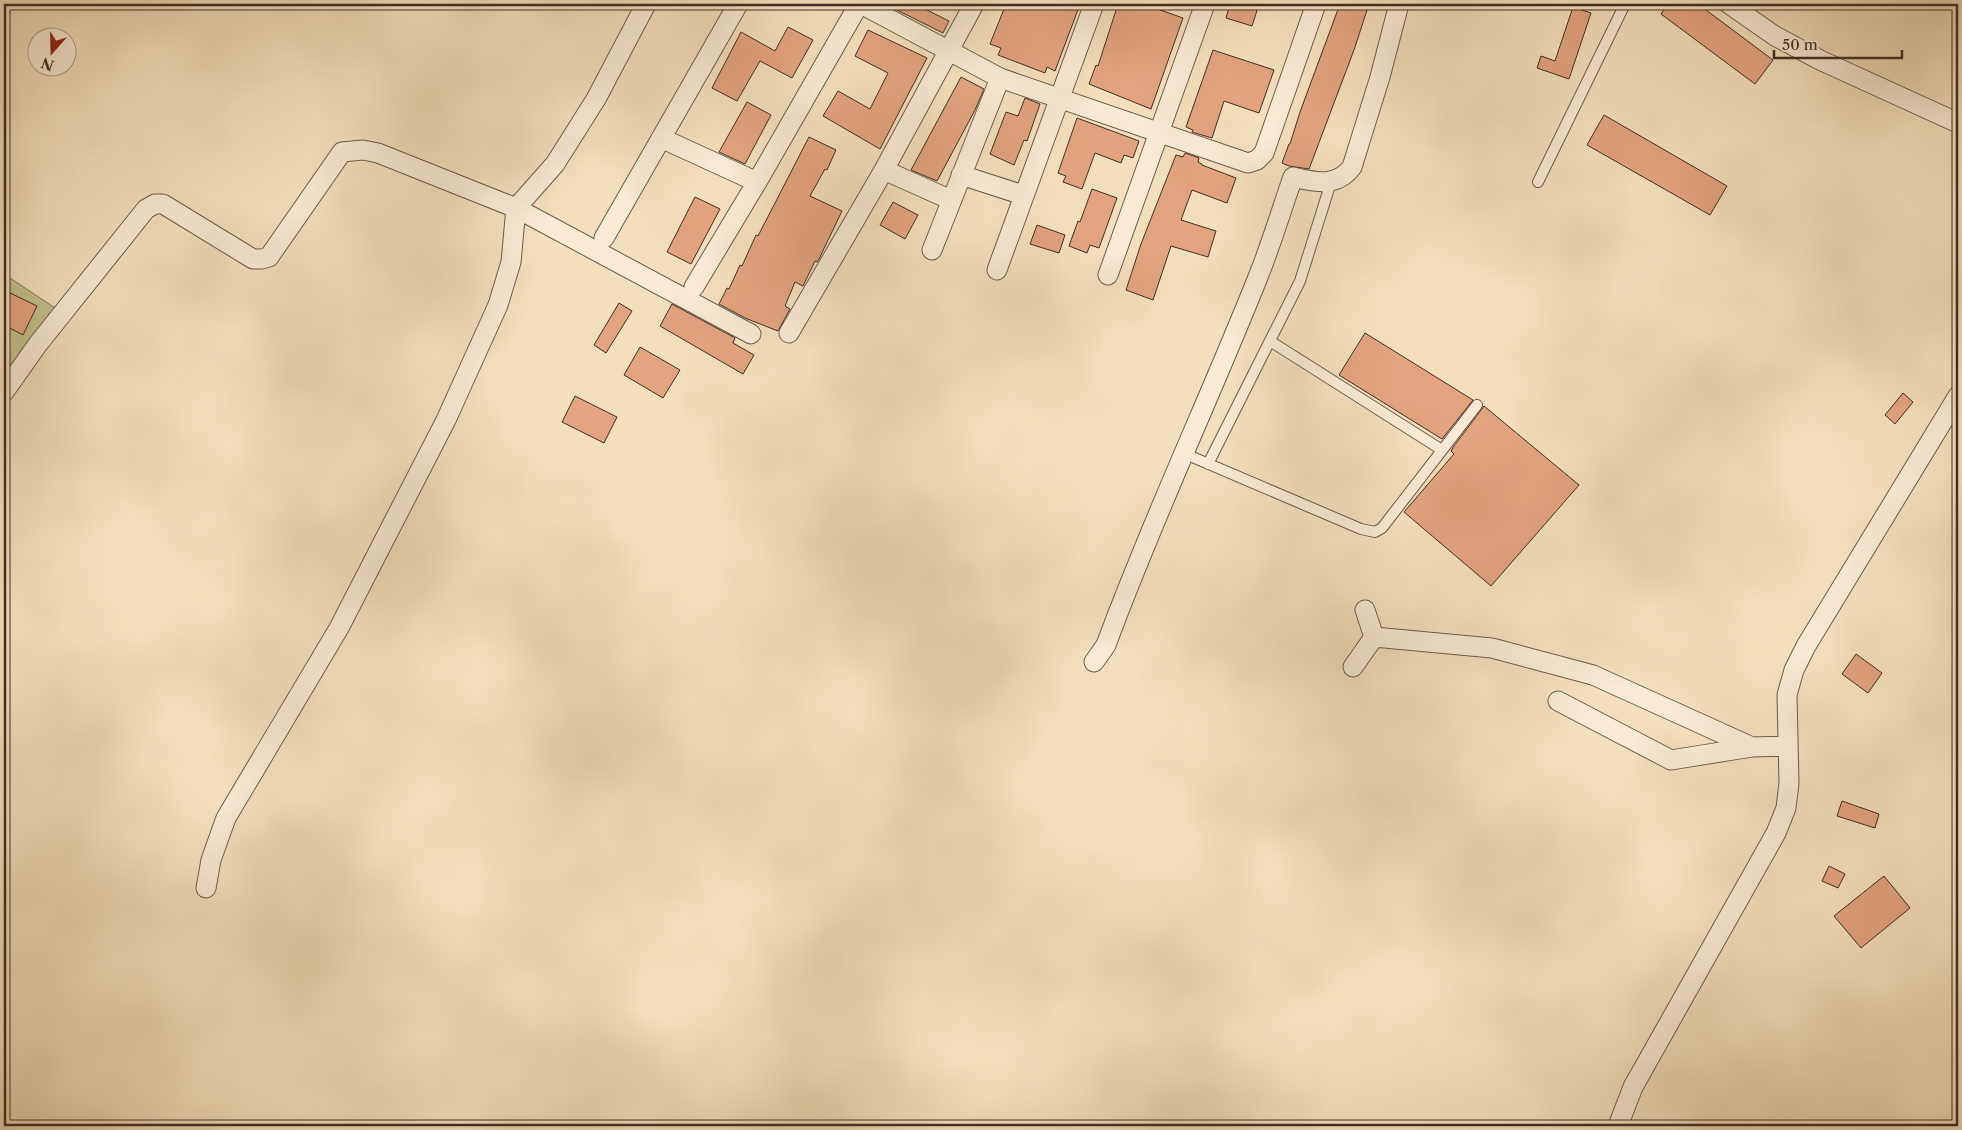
<svg xmlns="http://www.w3.org/2000/svg" width="1962" height="1130" font-family="'Libre Caslon Text',serif">
	<style>
		.green { fill: #c1c08d; stroke: #807758 }
		.building { fill: #e3a380; stroke: #402e24 }
		.lines { fill: none; stroke-linecap: round; stroke-linejoin: round }
		.service-casing { stroke: #6d5a4a; stroke-width: 12 }
		.minor-casing { stroke: #6d5a4a; stroke-width: 21 }
		.service { stroke: #f8ead3; stroke-width: 10 }
		.minor { stroke: #f8ead3; stroke-width: 19 }
	</style>
	<rect width="100%" height="100%" fill="#f4dfbc"/>
	<filter id="stains"><feTurbulence type="fractalNoise" baseFrequency=".004" numOctaves="4"/><feColorMatrix values="0 0 0 0 .2 0 0 0 0 .09 0 0 0 0 .02 0 0 0 .5 -.17"/></filter>
	<radialGradient id="worn" r=".72"><stop offset=".6" stop-color="#630" stop-opacity="0"/><stop offset="1" stop-color="#630" stop-opacity=".3"/></radialGradient>
	<path class="green" d="M4 274 58 310 4 404Z"/>
	<path class="building" d="M885 4H915L949 21 943 33Z
		M1006 4H1071L1079 7 1055 71 1047 67 1045 73 998 55 1001 48 990 44Z
		M1118 4H1150L1149 6 1183 18 1151 109 1089 84 1096 65 1098 66Z
		M1230 4H1259L1252 26 1226 18Z
		M1340 4H1369L1354 50 1309 169 1289 166 1282 163 1289 144H1290L1300 112Z
		M1668 4H1698L1773 60 1755 84 1661 14Z
		M1573 7 1591 13 1569 79 1537 68 1541 56 1555 61Z
		M788 27 813 40 792 78 760 61 737 101 712 88 741 32 775 51Z
		M868 30 927 58 880 149 823 116 838 91 870 109 888 73 855 56Z
		M1213 50 1274 70 1259 113 1224 101 1212 138 1192 132 1193 130 1186 127Z
		M961 77 984 89 975 110 937 181 911 170Z
		M1025 98 1040 104 1027 141 1024 140 1014 165 990 154 1006 112 1018 116Z
		M747 102 771 115 745 164 719 152Z
		M1604 115 1727 186 1710 215 1587 145Z
		M1077 118 1139 141 1133 158 1124 155 1121 163 1095 153 1082 189 1063 182 1066 176 1058 173Z
		M809 137 836 150 827 170 825 169 810 196 842 211 819 259 817 262 815 261 803 286 795 282 785 306 790 309 778 331 745 318 719 304 727 288 729 289 740 265 742 266 756 235 758 236Z
		M1185 153 1199 158 1198 162 1202 164V165L1236 178 1227 203 1192 190 1181 220 1216 231 1208 257 1171 246 1153 300 1126 290 1141 244 1176 155 1183 157Z
		M1092 189 1117 198 1099 248 1090 245 1087 253 1069 246 1078 221 1080 222Z
		M695 197 720 209 691 264 667 252Z
		M893 202 918 215 905 239 880 225Z
		M1037 225 1065 235 1059 253 1030 244Z
		M4 290 37 306 23 335 4 325Z
		M619 303 632 311 606 353 594 345Z
		M672 304 735 338 733 343 754 355 743 374 660 326Z
		M1365 333 1473 400 1442 439 1339 375Z
		M640 347 680 370 663 398 624 375Z
		M1903 393 1913 402 1895 424 1885 415Z
		M575 396 617 417 604 443 562 422Z
		M1484 406 1579 485 1491 586 1404 512 1454 454 1451 451 1454 446Z
		M1856 654 1882 673 1868 693 1842 674Z
		M1842 801 1879 814 1875 828 1837 816Z
		M1829 866 1845 874 1838 888 1822 881Z
		M1884 876 1910 908 1861 948 1834 916Z"/>
	<g class="lines">
		<defs>
			<path id="service" d="M1538 182 1625 4
				M1270 341 1442 450
				M1183 453 1361 529 1375 532 1382 528 1477 405
				M1208 464 1300 281 1331 182"/>
			<path id="minor" d="M861 4 1000 78 1248 163 1257 160 1264 153 1316 4
				M1729 4 1775 36 1820 60 1958 123
				M661 138 757 182
				M884 170 951 200
				M961 175 1023 195
				M604 238 738 4
				M932 250 1000 78
				M997 270 1094 4
				M1108 275 1205 4
				M694 287 757 182 859 4
				M789 333 884 170 974 4
				M4 392 38 344 146 209 155 204H163L253 259H262L269 257 342 152 363 150 378 153 516 208 751 334
				M1365 610 1374 637
				M1094 662 1106 645C1152 520 1209 400 1258 277 1271 245 1281 211 1293 177 1315 182 1336 188 1352 167L1380 77 1399 4
				M1353 667 1374 637 1492 648 1593 675 1752 747 1788 746
				M1558 701 1671 760 1752 747
				M206 888 211 860 226 818 339 628 446 420 498 305 511 262 516 208 555 164 596 99 646 4
				M1618 1126 1633 1087 1776 833 1786 808 1789 783 1787 695 1794 670 1806 646 1958 396"/>
		</defs>
		<use href="#service" class="service-casing"/>
		<use href="#minor" class="minor-casing"/>
		<use href="#service" class="service"/>
		<use href="#minor" class="minor"/>
	</g>
	<rect width="1962" height="1130" fill="none" stroke="#f4dfbc" stroke-width="20"/>
	<rect x="5" y="5" width="1952" height="1120" fill="none" stroke="#402e24" stroke-width="2.5"/>
	<rect x="10" y="10" width="1942" height="1110" fill="none" stroke="#402e24"/>
	<g transform="translate(52 52) rotate(200)"><circle r="24" fill="#f8ead3" stroke="#ae9f8d"/>
	<path d="M0-4L9 19L0 12L-9 19Z" fill="#8f2418"/>
	<text y="-8" font-size="14" font-weight="bold" text-anchor="middle" fill="#402e24">N</text>
	</g>
	<path d="M1774 50v8h128v-8" fill="none" stroke="#402e24" stroke-width="2.5"/>
	<text x="1782" y="50" font-size="15" fill="#402e24" stroke="#f8ead3" stroke-width="4" paint-order="stroke">50 m</text>
	<rect width="100%" height="100%" filter="url(#stains)"/>
	<rect width="100%" height="100%" fill="url(#worn)"/>
</svg>
